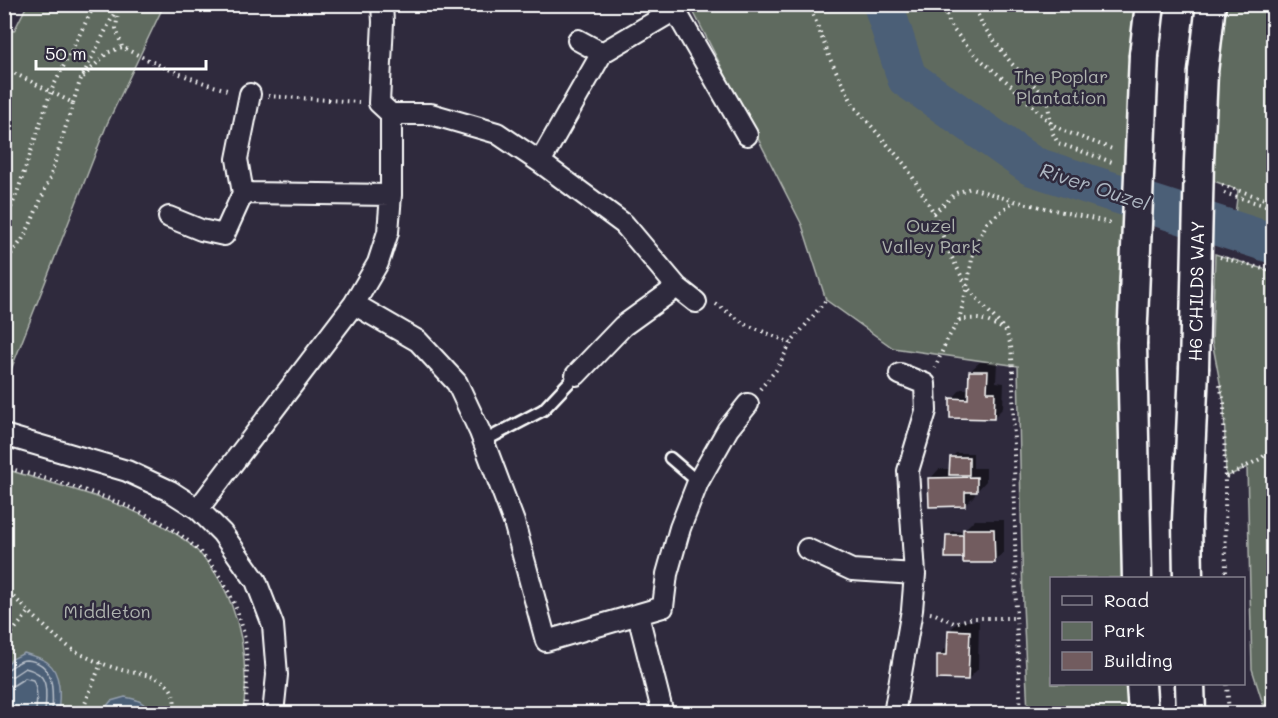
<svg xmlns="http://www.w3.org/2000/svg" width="1278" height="718" font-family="Mali,sans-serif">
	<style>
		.green { fill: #5f6a5f; stroke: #afb4af; stroke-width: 1.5 }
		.water { fill: #4c5f77; stroke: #949fad; stroke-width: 1.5 }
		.shadow { fill: #0007 }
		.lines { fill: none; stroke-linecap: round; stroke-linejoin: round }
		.shore { stroke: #b7bfc9; stroke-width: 1.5 }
		.river { stroke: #4c5f77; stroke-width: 40 }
		.building { fill: #725c5f; stroke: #fff; stroke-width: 1.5 }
		.lane-casing { stroke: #fff; stroke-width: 15 }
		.street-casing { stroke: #fff; stroke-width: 24 }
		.secondary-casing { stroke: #fff; stroke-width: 33 }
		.path { stroke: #fff; stroke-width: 4; stroke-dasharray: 1.5 4.5; stroke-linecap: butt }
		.lane { stroke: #2f2a3d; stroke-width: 10 }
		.street { stroke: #2f2a3d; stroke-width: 20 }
		.secondary { stroke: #2f2a3d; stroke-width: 28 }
		.secondary-bridge-casing { stroke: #fff; stroke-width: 33; stroke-linecap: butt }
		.secondary-bridge { stroke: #2f2a3d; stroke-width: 28 }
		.labels { text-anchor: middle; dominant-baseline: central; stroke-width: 5; stroke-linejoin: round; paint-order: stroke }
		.park-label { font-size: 18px; fill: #afb4af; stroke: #2f2a3d }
		.street-label { font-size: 18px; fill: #fff; stroke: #2f2a3d }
		.water-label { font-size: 20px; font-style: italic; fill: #aeb7c2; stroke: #2f2a3d }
	</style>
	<rect width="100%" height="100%" fill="#2f2a3d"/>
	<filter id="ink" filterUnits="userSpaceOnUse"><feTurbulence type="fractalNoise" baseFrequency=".0167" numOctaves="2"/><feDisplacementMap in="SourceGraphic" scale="12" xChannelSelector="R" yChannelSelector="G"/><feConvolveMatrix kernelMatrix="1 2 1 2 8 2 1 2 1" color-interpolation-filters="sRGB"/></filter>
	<g filter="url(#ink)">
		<path class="green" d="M27 5H164L107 124 5 385V28L14 31Z
			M690 5H1150L1137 578H1052V684H1141L1143 713H1028L1023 604 1018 366 893 348 826 300 802 225Z
			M1211 5H1273V244L1233 231 1238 190 1198 175Z
			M1215 254 1273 272V709L1263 704 1252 669 1247 467 1226 477 1224 403 1212 341Z
			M5 469C62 487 125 500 176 534 181 537 186 541 191 545 228 578 244 628 245 677 246 689 244 702 243 713H5Z"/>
		<path class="water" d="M24 653C32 656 40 657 47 662 62 673 60 697 58 713H5V666L12 659Z
			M125 697C136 699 146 702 150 713H101L111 701Z"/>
		<path class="shadow" d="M980 362H997L996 382 1004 383 1003 408 993 418 952 399 961 389H969L970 371Z
			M956 453H973V468H986V481L977 491H974L975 495 965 505 930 479 939 469H951V458Z
			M974 520H1004V552L994 561 964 557 947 536 952 531 964 532V530Z
			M959 621H979L978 669 968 679 939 655 949 645V631Z"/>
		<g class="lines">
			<path class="shore" d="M4 670C13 669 17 660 26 660 56 662 53 692 52 714
				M4 677 13 676 25 668C51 674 46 691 45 714
				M4 686 14 685 25 678 33 680C39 691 36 702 36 714"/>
			<path class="river" d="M883 4 907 78 1032 166 1274 244"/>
		</g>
		<path class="building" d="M969 371H988L987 392H995L994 419 950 418V398L968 399Z
			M950 457H969V475H949Z
			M977 477V492H965V506L929 507 928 478Z
			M963 529H994L995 563H963Z
			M946 535H963V558H945Z
			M948 630 970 631 968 680 937 679V655H947Z"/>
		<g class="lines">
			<defs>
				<path id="lane" d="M484 441 543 410 576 375
					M670 458 698 482"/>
				<path id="street" d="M675 10 747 135
					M602 53 675 10 672 4
					M391 114H431L497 133 540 162 624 224 677 287 623 326 576 375
					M540 162 602 53 578 40
					M243 193 237 159 250 94
					M169 217 201 230 224 235 243 193 391 195
					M677 287 696 302
					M354 304 418 341 457 383 480 432 514 522 546 641 663 607 667 574 680 528 698 482 728 429 748 404
					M4 435 127 471 170 491 198 509 222 533 256 581 273 625 277 675 273 714
					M198 509 354 304 378 263 388 232 391 195V114L379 103 383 22 382 4
					M807 549 852 570 915 574
					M638 615 663 714
					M894 714 912 610 915 574 908 471 926 411 925 384 900 374"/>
				<path id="secondary" d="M1144 55 1150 4
					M1203 72 1211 4
					M1132 344 1137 578
					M1188 578 1187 521 1194 369
					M1141 684 1143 714
					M1190 684 1191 714"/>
			</defs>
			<use href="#lane" class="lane-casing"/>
			<use href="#street" class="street-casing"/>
			<use href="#secondary" class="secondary-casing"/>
			<path class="path" d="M119 4 116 28 122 47C157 65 193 81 231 91
				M809 4 831 61 854 106 906 166 934 213 950 254 967 287 959 320 947 340 935 368
				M941 4 952 28 975 55 1013 87 1050 123 1064 131 1115 150
				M973 4 983 26 1012 64 1041 92 1048 105 1052 132 1058 143 1115 163
				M4 68 73 103 50 178 30 225 22 240 4 263
				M83 77 107 53 122 47
				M268 96 359 102
				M73 103 80 81 118 6
				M1222 185 1274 202
				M1224 193 1274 208
				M934 213 956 193 971 188 1014 201
				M4 224 17 193 51 91 95 4
				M1220 257 1274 272
				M716 304 745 324 791 343
				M959 320C980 317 984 319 1003 329
				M1220 385 1224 403 1226 578
				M760 389 776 370 791 343 826 300
				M4 467C59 482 133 501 179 534 213 558 238 599 245 640 248 665 247 689 245 714
				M1226 477 1262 458 1274 445
				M4 590C29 608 48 634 75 651 89 659 107 666 122 670 136 674 155 674 166 684 175 691 176 703 173 714
				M930 613 935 614 954 623 973 618H1016
				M4 642 29 612
				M1227 684 1229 714
				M81 714 101 663
				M1021 714 1016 618 1013 370 1011 346 1006 331 967 287 974 248 987 223 1014 201 1094 219 1113 224"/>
			<use href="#lane" class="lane"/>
			<use href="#street" class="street"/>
			<use href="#secondary" class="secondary"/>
			<defs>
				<path id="secondary-bridge" d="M1132 344 1144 55
					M1194 369 1199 161 1203 72"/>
			</defs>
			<use href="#secondary-bridge" class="secondary-bridge-casing"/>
			<use href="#secondary-bridge" class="secondary-bridge"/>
		</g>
	</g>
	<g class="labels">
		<g class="park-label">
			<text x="1061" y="76">The Poplar<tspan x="1061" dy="21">Plantation</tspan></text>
			<text x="931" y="225">Ouzel<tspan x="931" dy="21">Valley Park</tspan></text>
			<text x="107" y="611">Middleton</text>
		</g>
		<g class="street-label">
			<text transform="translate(1196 291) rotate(-89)">H6 CHILDS WAY</text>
		</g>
		<g class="water-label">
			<text transform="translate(1095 186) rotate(18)">River Ouzel</text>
		</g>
	</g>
	<rect width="1278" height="718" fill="none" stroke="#2f2a3d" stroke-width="24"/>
	<rect x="12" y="12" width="1254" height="694" fill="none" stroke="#fff" stroke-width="2" filter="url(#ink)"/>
	<rect x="1050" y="577" width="195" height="108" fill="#2f2a3d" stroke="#827f8b" stroke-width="1.5"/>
	<rect x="1062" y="596" width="30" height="9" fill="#2f2a3d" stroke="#827f8b" stroke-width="1.5"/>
	<text x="1104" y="607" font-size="18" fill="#ffffff">Road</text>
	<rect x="1062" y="622" width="30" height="18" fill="#5f6a5f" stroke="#827f8b" stroke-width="1.5"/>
	<text x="1104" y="637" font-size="18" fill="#ffffff">Park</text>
	<rect x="1062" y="652" width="30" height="18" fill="#725c5f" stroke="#827f8b" stroke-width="1.5"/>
	<text x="1104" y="667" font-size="18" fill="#ffffff">Building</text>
	<path d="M36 60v9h170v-9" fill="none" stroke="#ffffff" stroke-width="3"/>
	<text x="45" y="60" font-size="18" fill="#ffffff" stroke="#2f2a3d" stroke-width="4.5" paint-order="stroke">50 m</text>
</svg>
